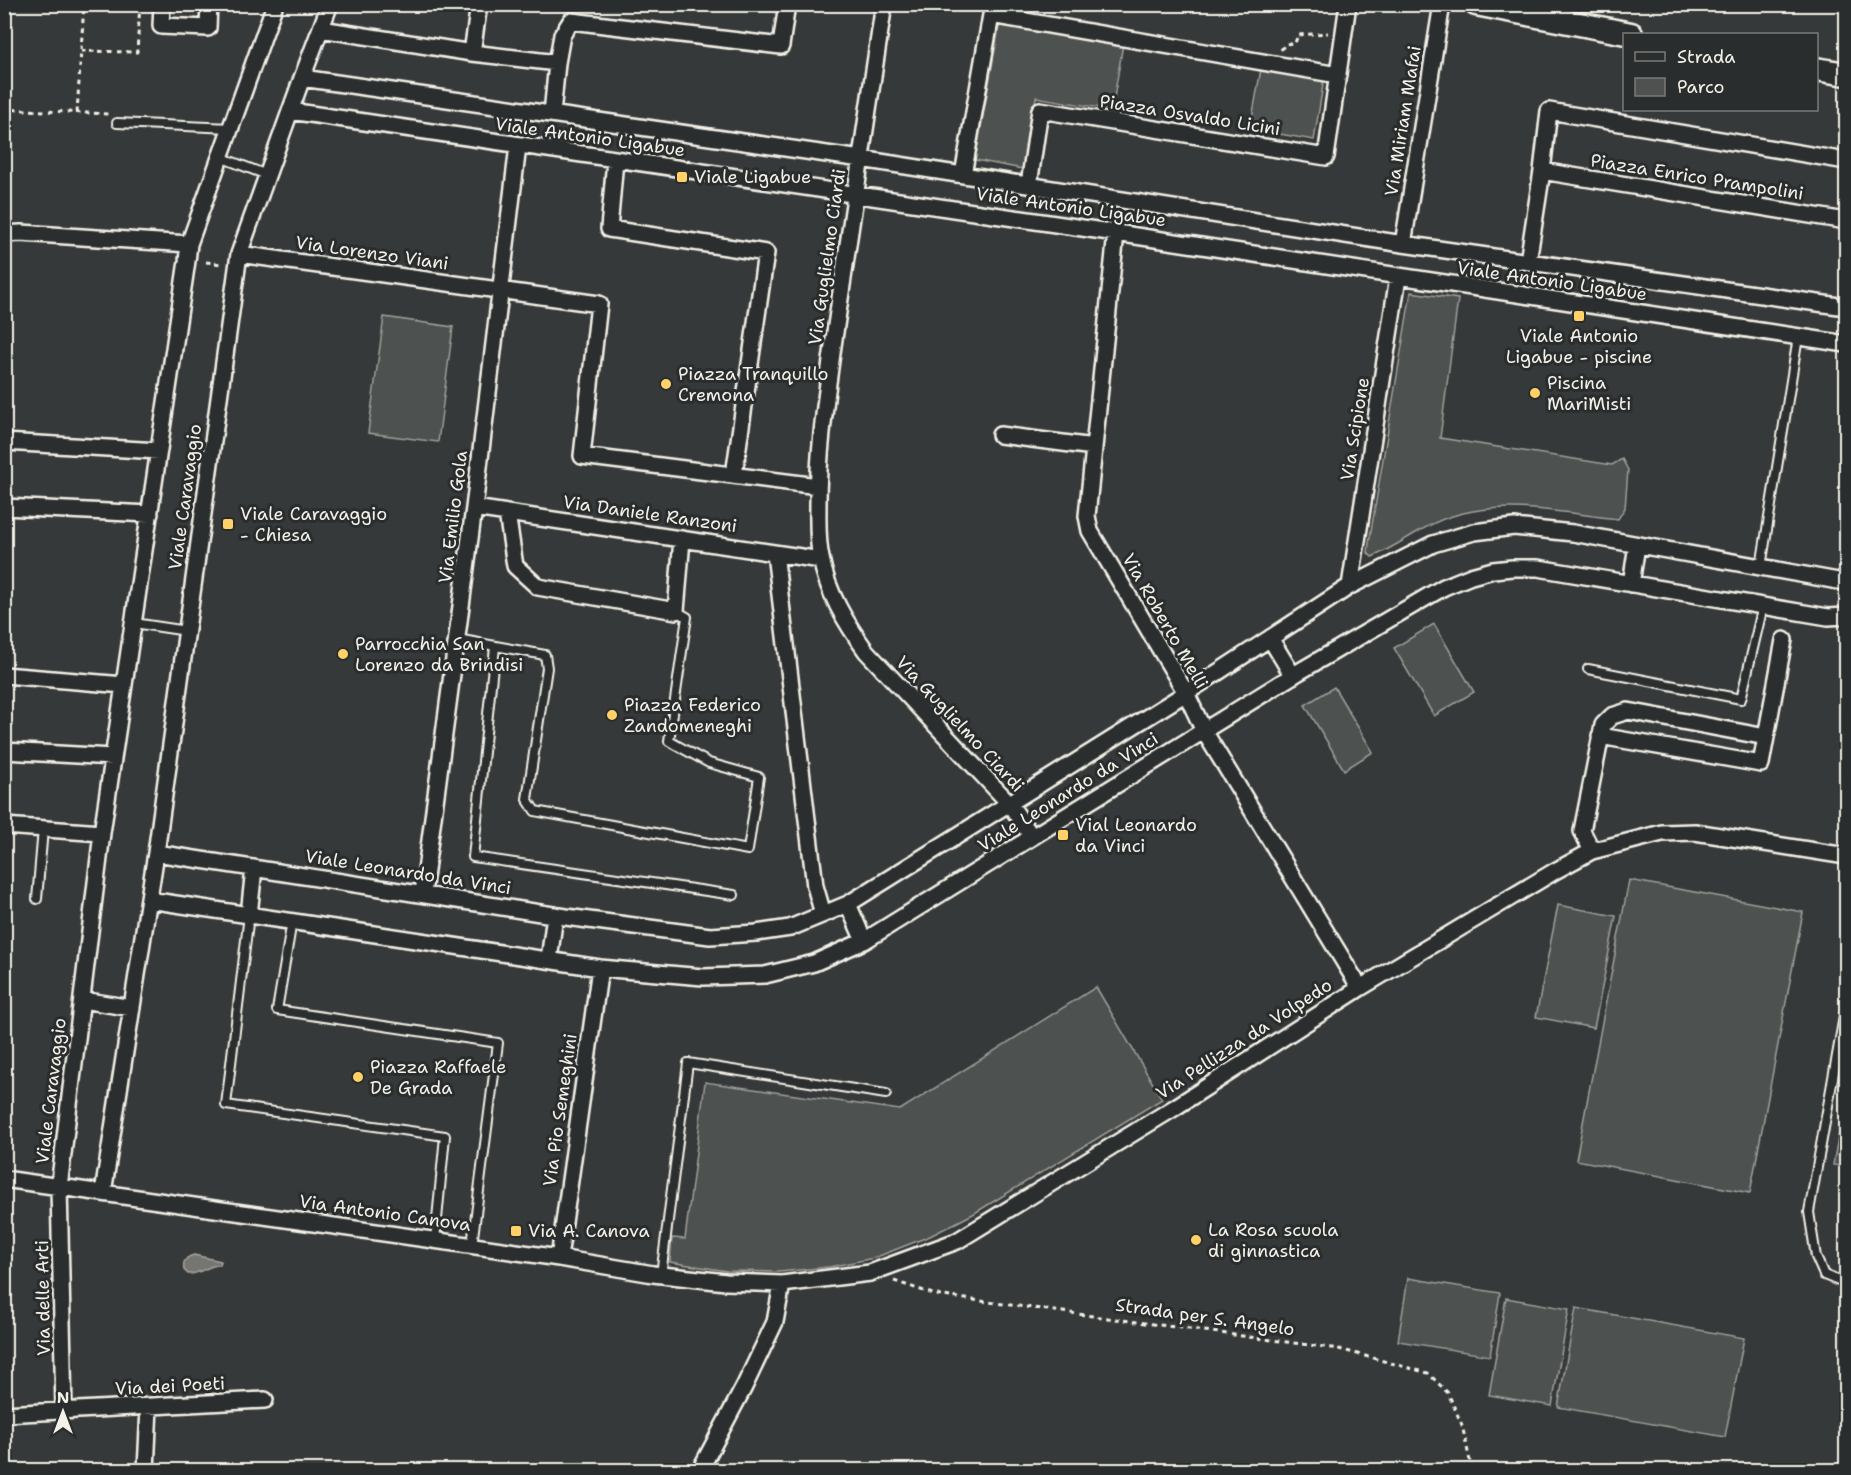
<svg xmlns="http://www.w3.org/2000/svg" width="1851" height="1475" font-family="'Shantell Sans',sans-serif">
	<style>
		.green { fill: #4e514f; stroke: #a1a19c; stroke-width: 1.5 }
		.water { fill: #757572; stroke: #a8a7a1; stroke-width: 1.5 }
		.lines { fill: none; stroke-linecap: round; stroke-linejoin: round }
		.lane-casing { stroke: #f4f1e8; stroke-width: 12 }
		.street-casing { stroke: #f4f1e8; stroke-width: 20 }
		.secondary-casing { stroke: #f4f1e8; stroke-width: 27 }
		.path { stroke: #f4f1e8; stroke-width: 3; stroke-dasharray: 4.5 4.5; stroke-linecap: butt }
		.lane { stroke: #2a2d2e; stroke-width: 8 }
		.street { stroke: #2a2d2e; stroke-width: 15 }
		.secondary { stroke: #2a2d2e; stroke-width: 22 }
		.poi-dot { fill: #ffd166; stroke: #2a2d2e; stroke-width: 2 }
		.labels { text-anchor: middle; dominant-baseline: central; stroke-width: 6; stroke-linejoin: round; paint-order: stroke }
		.street-label { font-size: 18px; fill: #f4f1e8; stroke: #2a2d2e }
		.poi-label { font-size: 18px; fill: #f4f1e8; stroke: #2a2d2e; text-anchor: start }
	</style>
	<rect width="100%" height="100%" fill="#363939"/>
	<filter id="ink" filterUnits="userSpaceOnUse"><feTurbulence type="fractalNoise" baseFrequency=".0167" numOctaves="2"/><feDisplacementMap in="SourceGraphic" scale="12" xChannelSelector="R" yChannelSelector="G"/><feConvolveMatrix kernelMatrix="1 2 1 2 8 2 1 2 1" color-interpolation-filters="sRGB"/></filter>
	<g filter="url(#ink)">
		<path class="green" d="M1000 22 1123 44 1112 110 1036 97 1023 169 975 160Z
			M1261 69 1324 79 1314 140 1250 129Z
			M1411 292 1458 299 1440 438 1612 465 1622 459 1628 470 1625 508 1618 519C1559 513 1498 497 1441 520 1417 530 1396 547 1372 557L1368 553 1369 543Z
			M384 317 453 327 438 442 368 433Z
			M1434 624 1474 692 1434 716 1394 648Z
			M1334 687 1373 752 1344 770 1305 705Z
			M1629 880 1803 912 1750 1193 1576 1160Z
			M1558 905 1616 916 1594 1028 1536 1017Z
			M1096 987 1162 1099 973 1214 930 1236 874 1258 829 1267 779 1272 727 1271 670 1262 672 1238 685 1239 705 1082 900 1110Z
			M1846 1094V1167L1833 1165Z
			M1408 1278 1500 1293 1490 1356 1398 1341Z
			M1506 1298 1569 1309 1552 1406 1489 1395Z
			M1576 1308 1744 1338 1725 1437 1558 1407Z"/>
		<path class="water" d="M194 1255 221 1261 220 1265C209 1264 200 1275 188 1274L184 1270C182 1261 186 1257 194 1255Z"/>
		<g class="lines">
			<defs>
				<path id="lane" d="M117 123 231 128
					M220 157 267 175
					M1761 567 1798 337
					M134 623 187 631
					M457 639 545 655 547 668 527 799 535 811 748 850 759 777 709 763 669 741 687 617 676 611
					M495 647 473 857 734 895
					M1588 669 1741 699 1763 606
					M37 899 43 829
					M249 915 226 1105 445 1136 435 1240
					M292 921 277 1010 498 1043 472 1245
					M1846 1005 1809 1212 1816 1257 1824 1275 1846 1284
					M661 1275 688 1063 886 1094"/>
				<path id="street" d="M162 4 161 26 208 28 209 4
					M479 4 472 53 557 63
					M884 4C867 118 849 232 833 346 826 398 818 451 818 504 818 522 817 540 821 558 827 592 846 623 866 651L1009 803 1032 837
					M321 29 472 53
					M302 78 861 159 1403 244 1846 307
					M290 111 1116 233 1846 344
					M552 114 557 63 562 35 571 21 781 46 787 4
					M615 160 609 229 766 253 734 475
					M1542 171 1549 111 1846 161
					M963 175 991 15 1338 75
					M1029 185 1040 110 1326 157 1348 4
					M1116 233 1087 516 1090 531 1186 693 1204 731 1360 988
					M4 234 21 233 189 244
					M1403 244 1442 4
					M239 254 599 304 582 456 818 486
					M1528 262 1542 171 1846 221
					M1000 435 1094 447
					M4 442 159 451
					M4 507 150 514
					M474 508 821 560
					M507 513 515 566 538 587 676 611 682 539
					M775 553 815 886 823 914
					M1631 584 1637 545
					M1350 586 1398 277
					M1270 638 1293 676
					M4 675 124 685
					M1600 736 1761 764 1766 737
					M4 751 113 757
					M4 826 102 833
					M1592 851 1582 831 1603 725 1612 716 1628 711 1766 737 1784 640
					M156 853 566 917 710 936 756 933 790 928 848 904 1186 693 1350 586 1433 544 1474 532 1514 527 1573 533 1838 581H1846
					M423 893 474 508 518 146
					M149 900 600 968 703 977 765 975 814 963 864 941 1297 673 1444 587 1471 576 1493 570 1512 568H1538L1828 617 1846 616
					M848 904 864 941
					M249 915 254 868
					M549 960 555 915
					M82 1000 132 1008
					M4 1179 559 1258 653 1274 726 1282 782 1284 870 1273 957 1241 1174 1108 1360 988 1555 871 1592 851 1662 833 1695 832 1846 856
					M103 1193 156 853 239 254 302 78 330 4
					M559 1258 600 968
					M64 1410 59 1187 102 833 187 261 189 244 275 4
					M4 1414 265 1400
					M146 1470 149 1407
					M700 1470 744 1387 775 1322 782 1284"/>
				<path id="secondary" d="M1476 4 1631 34
					M1816 69 1846 74"/>
			</defs>
			<use href="#lane" class="lane-casing"/>
			<use href="#street" class="street-casing"/>
			<use href="#secondary" class="secondary-casing"/>
			<path class="path" d="M1281 50 1285 44 1295 43 1298 35 1328 33
				M81 51 137 52 140 4
				M4 109 108 114
				M77 113 84 4
				M206 262 222 264
				M894 1281 936 1295 1339 1349 1428 1373 1448 1393 1462 1425 1472 1470"/>
			<use href="#lane" class="lane"/>
			<use href="#street" class="street"/>
			<use href="#secondary" class="secondary"/>
		</g>
	</g>
	<g class="poi-dot">
		<rect x="676" y="171" width="12" height="12" rx="3"/>
		<rect x="1573" y="310" width="12" height="12" rx="3"/>
		<circle cx="666" cy="384" r="6"/>
		<circle cx="1535" cy="393" r="6"/>
		<rect x="222" y="518" width="12" height="12" rx="3"/>
		<circle cx="343" cy="654" r="6"/>
		<circle cx="612" cy="715" r="6"/>
		<rect x="1057" y="829" width="12" height="12" rx="3"/>
		<circle cx="358" cy="1077" r="6"/>
		<rect x="510" y="1225" width="12" height="12" rx="3"/>
		<circle cx="1196" cy="1240" r="6"/>
	</g>
	<g class="labels">
		<g class="street-label">
			<text transform="translate(1190 115) rotate(9)">Piazza Osvaldo Licini</text>
			<text transform="translate(1403 121) rotate(-81)">Via Miriam Mafai</text>
			<text transform="translate(590 137) rotate(8)">Viale Antonio Ligabue</text>
			<text transform="translate(1697 177) rotate(9)">Piazza Enrico Prampolini</text>
			<text transform="translate(1071 207) rotate(8)">Viale Antonio Ligabue</text>
			<text transform="translate(372 253) rotate(8)">Via Lorenzo Viani</text>
			<text transform="translate(827 257) rotate(-82)">Via Guglielmo Ciardi</text>
			<text transform="translate(1552 281) rotate(8)">Viale Antonio Ligabue</text>
			<text transform="translate(1355 429) rotate(-81)">Via Scipione</text>
			<text transform="translate(185 497) rotate(-82)">Viale Caravaggio</text>
			<text transform="translate(650 514) rotate(8)">Via Daniele Ranzoni</text>
			<text transform="translate(453 517) rotate(-83)">Via Emilio Gola</text>
			<text transform="translate(1165 621) rotate(60)">Via Roberto Melli</text>
			<text transform="translate(960 724) rotate(47)">Via Guglielmo Ciardi</text>
			<text transform="translate(1068 792) rotate(-32)">Viale Leonardo da Vinci</text>
			<text transform="translate(408 872) rotate(9)">Viale Leonardo da Vinci</text>
			<text transform="translate(1244 1039) rotate(-33)">Via Pellizza da Volpedo</text>
			<text transform="translate(51 1091) rotate(-83)">Viale Caravaggio</text>
			<text transform="translate(560 1110) rotate(-82)">Via Pio Semeghini</text>
			<text transform="translate(385 1213) rotate(8)">Via Antonio Canova</text>
			<text transform="translate(43 1298) rotate(-91)">Via delle Arti</text>
			<text transform="translate(1205 1317) rotate(8)">Strada per S. Angelo</text>
			<text transform="translate(170 1386) rotate(-3)">Via dei Poeti</text>
		</g>
		<g class="poi-label">
			<text x="694" y="177">Viale Ligabue</text>
			<text x="1579" y="336" text-anchor="middle">Viale Antonio<tspan x="1579" dy="21">Ligabue - piscine</tspan></text>
			<text x="678" y="374">Piazza Tranquillo<tspan x="678" dy="21">Cremona</tspan></text>
			<text x="1547" y="383">Piscina<tspan x="1547" dy="21">MariMisti</tspan></text>
			<text x="240" y="514">Viale Caravaggio<tspan x="240" dy="21">- Chiesa</tspan></text>
			<text x="355" y="644">Parrocchia San<tspan x="355" dy="21">Lorenzo da Brindisi</tspan></text>
			<text x="624" y="705">Piazza Federico<tspan x="624" dy="21">Zandomeneghi</tspan></text>
			<text x="1075" y="825">Vial Leonardo<tspan x="1075" dy="21">da Vinci</tspan></text>
			<text x="370" y="1067">Piazza Raffaele<tspan x="370" dy="21">De Grada</tspan></text>
			<text x="1208" y="1230">La Rosa scuola<tspan x="1208" dy="21">di ginnastica</tspan></text>
			<text x="528" y="1231">Via A. Canova</text>
		</g>
	</g>
	<rect width="1851" height="1475" fill="none" stroke="#2a2d2e" stroke-width="24"/>
	<rect x="12" y="12" width="1827" height="1451" fill="none" stroke="#f4f1e8" stroke-width="2" filter="url(#ink)"/>
	<rect x="1623" y="33" width="195" height="78" fill="#2a2d2e" stroke="#7b7b78" stroke-width="1.5"/>
	<rect x="1635" y="52" width="30" height="9" fill="#2a2d2e" stroke="#7b7b78" stroke-width="1.5"/>
	<text x="1677" y="63" font-size="18" fill="#f4f1e8">Strada</text>
	<rect x="1635" y="78" width="30" height="18" fill="#4e514f" stroke="#7b7b78" stroke-width="1.5"/>
	<text x="1677" y="93" font-size="18" fill="#f4f1e8">Parco</text>
	<g transform="translate(63 1412)" stroke="#2a2d2e" stroke-width="4.5" paint-order="stroke">
	<path d="M0-4.5L10 22L0 15L-10 22Z" fill="#f4f1e8"/>
	<text y="-9" font-size="16" font-weight="bold" text-anchor="middle" fill="#f4f1e8">N</text>
	</g>
</svg>
